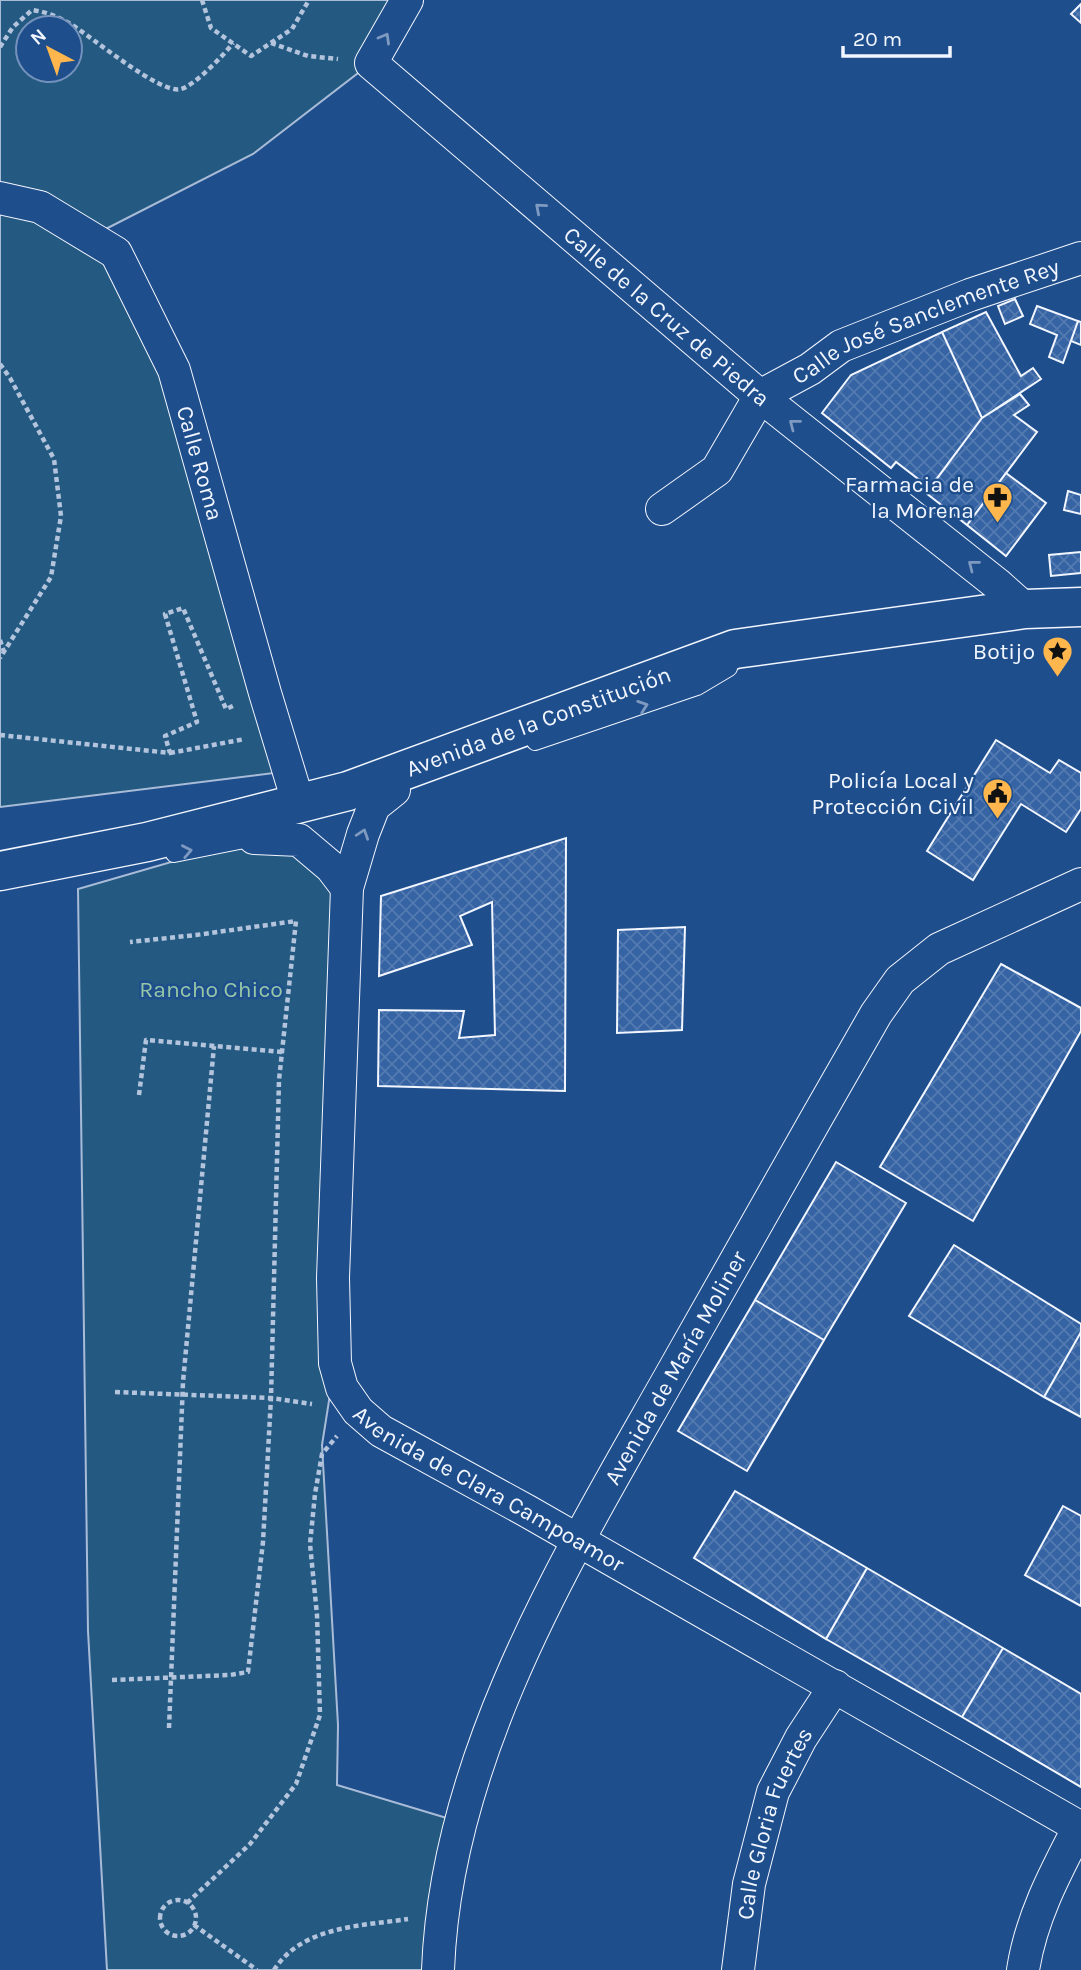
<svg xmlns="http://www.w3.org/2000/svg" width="1081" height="1970" font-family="Karla,sans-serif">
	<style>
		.green { fill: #245a82; stroke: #a8bbd7; stroke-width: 2; fill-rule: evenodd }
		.building { fill: url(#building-cross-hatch); stroke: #f2f6ff; stroke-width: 2 }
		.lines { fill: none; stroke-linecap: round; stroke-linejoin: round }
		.service-casing { stroke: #f2f6ff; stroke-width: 18 }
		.minor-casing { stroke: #f2f6ff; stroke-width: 34 }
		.tertiary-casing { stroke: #f2f6ff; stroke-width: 41 }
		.path { stroke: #b3c4dc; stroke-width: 4.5; stroke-dasharray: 5 3.5; stroke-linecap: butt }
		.service { stroke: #1f4e8c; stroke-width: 16 }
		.minor { stroke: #1f4e8c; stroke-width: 32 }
		.tertiary { stroke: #1f4e8c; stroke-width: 38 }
		.oneway { stroke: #7e9ac0 }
		.labels { text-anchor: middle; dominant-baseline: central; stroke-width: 5; stroke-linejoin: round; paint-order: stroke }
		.street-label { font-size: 23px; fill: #f2f6ff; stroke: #1f4e8c }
		.poi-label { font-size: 23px; fill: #f2f6ff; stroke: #1f4e8c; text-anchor: end }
		.park-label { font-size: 23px; fill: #97c8a6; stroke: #1f4e8c }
	</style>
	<defs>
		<pattern id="building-cross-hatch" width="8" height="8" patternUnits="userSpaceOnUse" patternTransform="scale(1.75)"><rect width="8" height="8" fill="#3563a3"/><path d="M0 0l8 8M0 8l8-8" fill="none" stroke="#537ab1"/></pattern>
	</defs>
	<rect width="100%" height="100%" fill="#1f4e8c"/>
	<path class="green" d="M0 0H407L371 63 253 154 90 237 174 370 290 771 0 807ZM28 28H70V70H28Z
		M254 838 331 867 335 1363 322 1445 338 1725 337 1785 460 1822 439 1970H107L88 1631 78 889Z"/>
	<path class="building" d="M1081 4V23L1071 14Z
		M1015 299 1023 316 1005 324 998 306Z
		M1037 306 1078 321 1063 363 1049 357 1057 335 1030 324Z
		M986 312 1021 376 1033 368 1041 379 982 418 942 332Z
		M1078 321 1081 322V345L1071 341Z
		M942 332 982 418 930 488 896 462 891 468 822 413 851 375Z
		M1020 394 1029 405 1014 415 1037 432 967 525 926 493 982 418Z
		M1006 473 1046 503 1006 556 967 525Z
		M1068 491 1081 495V514L1064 510Z
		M1081 552V573L1051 576 1049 555Z
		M996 740 1050 773 1059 760 1081 773V809L1066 832 1021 804 973 880 927 851Z
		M566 838 565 1091 378 1086 379 1010 464 1011 459 1038 495 1035 492 902 460 916 472 945 379 976 381 896Z
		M685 927 682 1030 617 1033 618 930Z
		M1001 964 1081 1008V1031L973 1221 880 1167Z
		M836 1162 906 1203 824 1340 755 1300Z
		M954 1245 1081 1324V1332L1044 1397 909 1316Z
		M755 1300 824 1340 747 1471 678 1431Z
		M1081 1332V1417L1044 1397Z
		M735 1491 867 1568 826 1639 694 1558Z
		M1063 1506 1081 1516V1606L1025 1575Z
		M867 1568 1003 1648 962 1717 826 1639Z
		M1003 1648 1081 1694V1787L962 1717Z"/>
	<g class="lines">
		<defs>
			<path id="service" d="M535 742 697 687 729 668
				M174 854 259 837"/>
			<g id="minor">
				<path id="s1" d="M407 0 371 63 760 396 997 584 1025 609"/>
				<path id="s2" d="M0 198 40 207 116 253 174 370 265 693 299 805"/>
				<path id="s3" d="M662 509 717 470 760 396 810 369 841 346 970 295 1081 258"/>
				<path id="s4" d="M394 790 374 806 363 834 347 888 333 1278 335 1363 342 1388 358 1411 381 1431 527 1511 1081 1828"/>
				<path d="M254 838 299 840 331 867 347 888"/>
				<path id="s5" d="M438 1970C446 1755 568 1557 671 1375 739 1255 807 1134 876 1014L900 980 939 949 1081 884"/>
				<path id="s6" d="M738 1970 749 1884 773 1792 801 1738 835 1686"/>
				<path d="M1023 1970C1031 1918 1055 1873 1079 1827"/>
			</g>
			<g id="tertiary">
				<path id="s7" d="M0 871 147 842 348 791 735 649 1025 609 1081 607"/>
			</g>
		</defs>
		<use href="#service" class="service-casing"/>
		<use href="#minor" class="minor-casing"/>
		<use href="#tertiary" class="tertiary-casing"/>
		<path class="path" d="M202 0 211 28 251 56 292 29 309 0
			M271 43 308 56 338 59
			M0 47 13 27 32 10C47 12 59 17 72 25 92 37 161 95 181 89 194 86 225 54 233 43
			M0 364 10 378 54 459 61 516 51 577 0 658
			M0 640 4 652
			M0 735 170 753 165 736 197 722 165 614 183 608 226 709 235 705
			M170 753 245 739
			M139 1095 146 1040 283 1052
			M115 1392 271 1398 312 1404
			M112 1680 230 1675 248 1672 263 1542 271 1398 279 1080 296 921 196 935 130 942
			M169 1728 183 1382 214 1046
			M160 1918a18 18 0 1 1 36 0a18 18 0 1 1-36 0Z
			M187 1903 250 1844 296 1784 320 1715 317 1615 310 1544 315 1494 322 1454 337 1436
			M194 1925 257 1970
			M274 1970C302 1926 361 1926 408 1919"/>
		<use href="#service" class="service"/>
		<use href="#minor" class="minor"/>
		<use href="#tertiary" class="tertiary"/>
	</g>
	<defs><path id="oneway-chevron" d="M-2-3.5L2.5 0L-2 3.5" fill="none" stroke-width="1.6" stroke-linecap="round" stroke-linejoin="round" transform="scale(1.75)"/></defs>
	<g class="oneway">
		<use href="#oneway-chevron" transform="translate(385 38) rotate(-60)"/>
		<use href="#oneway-chevron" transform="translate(540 208) rotate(-139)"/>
		<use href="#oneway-chevron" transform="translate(794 424) rotate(-142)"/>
		<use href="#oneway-chevron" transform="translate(973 565) rotate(-142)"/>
		<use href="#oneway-chevron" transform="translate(643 706) rotate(-19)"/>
		<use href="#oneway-chevron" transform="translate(363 834) rotate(-71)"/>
		<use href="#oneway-chevron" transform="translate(187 851) rotate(-11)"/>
	</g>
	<defs>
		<symbol id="pharmacy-pin" viewBox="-11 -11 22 30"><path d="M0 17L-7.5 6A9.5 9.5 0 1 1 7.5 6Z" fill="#ffb74d" stroke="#1f4e8c"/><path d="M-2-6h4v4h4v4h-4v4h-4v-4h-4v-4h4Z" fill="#111"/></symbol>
		<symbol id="sight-pin" viewBox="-11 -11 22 30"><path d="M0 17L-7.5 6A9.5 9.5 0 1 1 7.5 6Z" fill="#ffb74d" stroke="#1f4e8c"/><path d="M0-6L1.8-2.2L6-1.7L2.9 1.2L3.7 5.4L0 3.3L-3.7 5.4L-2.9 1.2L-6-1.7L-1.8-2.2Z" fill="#111"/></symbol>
		<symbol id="civic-pin" viewBox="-11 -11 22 30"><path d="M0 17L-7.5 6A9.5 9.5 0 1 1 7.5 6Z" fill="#ffb74d" stroke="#1f4e8c"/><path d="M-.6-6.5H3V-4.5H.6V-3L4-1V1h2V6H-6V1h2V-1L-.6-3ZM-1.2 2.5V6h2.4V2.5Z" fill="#111"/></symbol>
	</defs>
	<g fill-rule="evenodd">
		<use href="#pharmacy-pin" x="980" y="480" width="35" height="47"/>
		<use href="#sight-pin" x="1040" y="634" width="35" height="47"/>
		<use href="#civic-pin" x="980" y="776" width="35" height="47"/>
	</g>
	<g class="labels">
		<g class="street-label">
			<text stroke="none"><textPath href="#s1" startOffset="462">Calle de la Cruz de Piedra</textPath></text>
			<text stroke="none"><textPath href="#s3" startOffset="336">Calle José Sanclemente Rey</textPath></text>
			<text stroke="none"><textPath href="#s2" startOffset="357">Calle Roma</textPath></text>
			<text stroke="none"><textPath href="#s7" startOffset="560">Avenida de la Constitución</textPath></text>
			<text stroke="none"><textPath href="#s5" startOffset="654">Avenida de María Moliner</textPath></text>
			<text stroke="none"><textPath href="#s4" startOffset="794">Avenida de Clara Campoamor</textPath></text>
			<text stroke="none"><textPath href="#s6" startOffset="152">Calle Gloria Fuertes</textPath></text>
		</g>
		<g class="poi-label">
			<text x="974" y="484">Farmacia de<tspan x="974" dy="26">la Morena</tspan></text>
			<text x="1035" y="651">Botijo</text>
			<text x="974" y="780">Policía Local y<tspan x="974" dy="26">Protección Civil</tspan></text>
		</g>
		<g class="park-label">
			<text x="211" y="989">Rancho Chico</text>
		</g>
	</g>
	<g transform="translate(49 49) rotate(319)"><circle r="33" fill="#1f4e8c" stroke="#7391ba" stroke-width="2"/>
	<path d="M0-5L12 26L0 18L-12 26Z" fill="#ffb74d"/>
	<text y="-10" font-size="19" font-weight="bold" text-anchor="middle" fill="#f2f6ff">N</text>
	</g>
	<path d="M843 46v10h107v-10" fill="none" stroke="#f2f6ff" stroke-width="3.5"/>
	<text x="853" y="46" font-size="21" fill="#f2f6ff" stroke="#1f4e8c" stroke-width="5" paint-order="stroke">20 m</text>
</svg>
